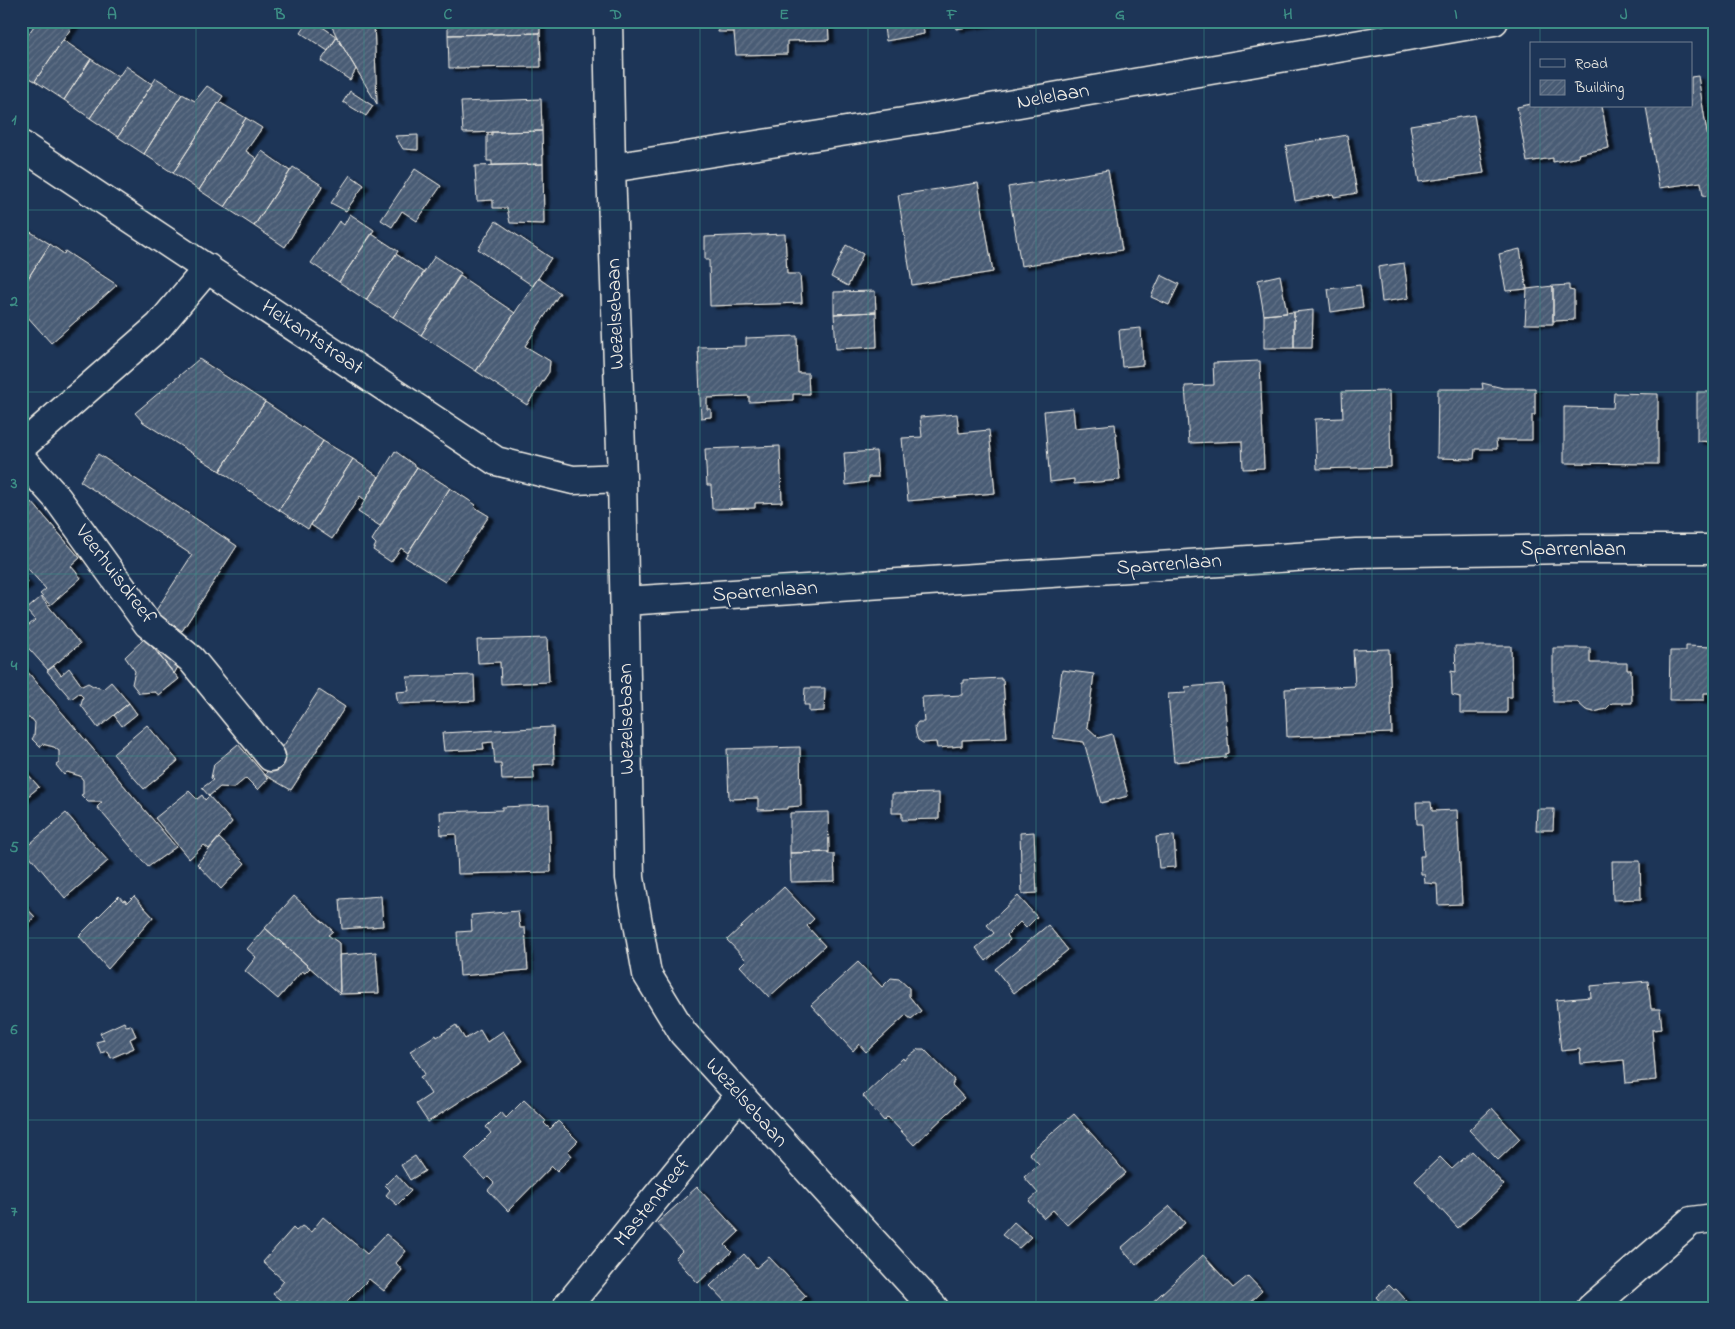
<svg xmlns="http://www.w3.org/2000/svg" width="1735" height="1329" font-family="'Indie Flower',sans-serif">
	<style>
		.building { fill: url(#building-hatch); stroke: #f4f1e8; filter: url(#shadow) }
		.lines { fill: none; stroke-linecap: round; stroke-linejoin: round }
		.minor-casing { stroke: #f4f1e8; stroke-width: 31 }
		.minor { stroke: #1d3557; stroke-width: 28 }
		.grid { fill: none; stroke: #3d8f86; stroke-width: 1; stroke-opacity: 0.55 }
		.labels { text-anchor: middle; dominant-baseline: central; stroke-width: 4; stroke-linejoin: round; paint-order: stroke }
		.street-label { font-size: 21px; fill: #f4f1e8; stroke: #1d3557 }
		.neatline { fill: none; stroke: #3d8f86; stroke-width: 2 }
		.grid-label { font-size: 16px; text-anchor: middle; font-weight: bold; fill: #3d8f86 }
	</style>
	<defs>
		<pattern id="building-hatch" width="6" height="6" patternUnits="userSpaceOnUse" patternTransform="scale(1.25)"><rect width="6" height="6" fill="#485b74"/><path d="M-1 1l2-2M0 6l6-6M5 7l2-2" fill="none" stroke="#637388"/></pattern>
		<filter id="shadow"><feDropShadow dx="5.5" dy="3" stdDeviation="1" flood-color="#0009"/></filter>
	</defs>
	<rect width="100%" height="100%" fill="#1d3557"/>
	<filter id="ink" filterUnits="userSpaceOnUse"><feTurbulence type="fractalNoise" baseFrequency=".02" numOctaves="2"/><feDisplacementMap in="SourceGraphic" scale="10" xChannelSelector="R" yChannelSelector="G"/><feConvolveMatrix kernelMatrix="1 2 1 2 8 2 1 2 1" color-interpolation-filters="sRGB"/></filter>
	<g filter="url(#ink)">
		<path class="building" d="M37 21H76L35 81 21 73V46Z
			M309 21H314L337 37 328 51 301 33Z
			M329 21H374L377 104 337 37Z
			M448 21H540V33L448 35Z
			M718 21H828L829 40 787 41V54L736 55 734 32H718Z
			M883 21H937L923 24 924 34 886 41Z
			M954 21H995V22L956 29Z
			M540 33 541 67 449 68 448 35Z
			M337 37 356 69 350 80 321 61Z
			M63 40 91 59 64 100 35 81Z
			M91 59 118 77 90 118 64 100Z
			M126 66 152 84 118 137 90 118Z
			M1698 76 1710 152 1714 151V195L1703 196 1701 182 1659 188 1646 106H1691V77Z
			M156 78 182 94 144 154 118 137Z
			M207 86 223 96 173 173 144 154 182 94 195 101Z
			M350 91 373 106 366 116 343 102Z
			M541 99 542 131 463 133 461 102Z
			M219 102 246 118 199 190 173 173Z
			M1531 104V106H1602L1609 148 1578 154 1579 157 1553 162V158L1527 162 1517 107Z
			M1474 115 1484 173 1419 182 1410 125Z
			M246 118 262 128 246 151 257 159 225 207 199 190Z
			M542 131 543 164 492 165V161H487V135H492V132Z
			M418 135V150L403 149 395 136Z
			M1347 135 1357 193 1334 197 1333 194 1295 201 1286 146Z
			M262 151 290 171 254 226 225 207Z
			M543 164 544 224 510 223 507 208H493V200L477 201 475 166Z
			M293 167 323 186 285 247 254 226Z
			M415 169 441 186 417 221 402 211 392 227 381 220Z
			M1108 170 1122 250 1021 266 1008 187Z
			M350 175 364 185 346 211 331 203Z
			M978 183 993 272 912 285 898 195Z
			M350 214 374 230 339 282 311 263 339 221 344 225Z
			M496 221 551 258 533 286 478 249Z
			M21 226 50 244 21 289Z
			M372 234 398 251 366 300 339 282Z
			M785 234 787 274H800L802 303 710 306 709 260H705V237Z
			M50 244 64 254 65 251 117 285 51 343 26 315 21 320V289Z
			M846 245 863 254 848 286 831 277Z
			M1520 249 1527 289 1506 291 1499 254Z
			M396 254 424 273 393 317 366 300Z
			M435 256 461 273 421 335 393 317Z
			M1404 263 1409 298 1382 302 1378 267Z
			M1161 275 1179 284 1169 305 1151 297Z
			M1280 275 1287 313 1264 315 1258 280Z
			M460 276 515 313 476 371 421 335Z
			M538 278 560 293 525 346 550 361 549 372 527 405 476 371Z
			M1360 285 1363 307 1331 312 1328 289Z
			M1569 285V290L1574 291V320L1553 321V286Z
			M1553 286V324H1525L1527 289Z
			M875 291 876 312 834 314V292Z
			M1313 310 1312 348H1294V312Z
			M876 312 877 347 836 349 834 314Z
			M1294 312V348H1264V315Z
			M1141 328 1143 365 1122 367 1119 330Z
			M797 336 798 373H808L809 394H793V400L749 402V396L707 398V409H711V417L701 418 698 347 746 346V338Z
			M199 359 265 402 220 471 143 422 135 413Z
			M1260 361 1264 468 1243 469 1242 441 1189 443 1185 386 1214 385 1213 363Z
			M1482 383 1503 388H1535V415H1532V440H1496L1497 449H1475L1474 459 1437 458 1438 389H1483Z
			M1389 391 1391 467 1317 469 1315 419 1343 418 1342 392Z
			M1697 392H1714V442L1697 441Z
			M1614 393 1658 394V464L1564 463V407L1613 408Z
			M265 402 323 441 279 510 220 471Z
			M1073 408 1075 428 1115 424 1120 480 1074 484V479L1050 482 1044 411Z
			M957 414 959 433 989 430 995 493 908 501 902 438 922 437 920 417Z
			M323 441 353 459 308 529 279 510Z
			M780 446 782 502 755 503V508L712 509 711 485H707L705 449Z
			M395 451 417 467 380 526 358 512Z
			M876 451 878 477H868V482L846 485 844 453Z
			M98 454 237 546 182 631 155 612 192 555 80 481Z
			M353 459 379 477 365 500 360 496 332 539 311 525Z
			M417 467 450 488 408 553 401 548 391 562 373 550 376 544 372 540Z
			M450 488 476 505 474 507 489 516 445 582 405 557Z
			M32 502 80 558 71 566 81 578 50 605 40 594 46 589 21 561V511Z
			M21 575 28 583 21 589Z
			M41 597 80 644 48 670 22 641 27 637 22 631 35 620 26 610Z
			M145 638 179 679 159 695 155 692 139 693 132 684 135 671 125 657Z
			M547 638 549 682 501 684 500 662 478 663 477 640Z
			M1455 646H1511L1512 697H1507V713H1460V697L1452 695 1451 671 1456 672Z
			M1686 646 1714 647V693H1704V700H1669L1670 651H1686Z
			M1553 648H1590V663H1627V670H1631L1632 703H1612L1606 709 1594 712 1586 710 1577 702H1553Z
			M1389 649 1392 733 1287 737 1285 689 1355 686 1353 650Z
			M161 650 180 663 174 674 158 654Z
			M21 664 176 847 148 867 97 807 102 802H88L81 795 83 794V780L80 776 67 772 64 775 56 765 59 763V751L54 747 42 744 40 747 32 739 34 736 35 723 32 719 21 716Z
			M54 666 61 675 69 668 82 686 88 683 93 686 103 689 111 682 129 703 98 728 81 705 83 697 79 693 71 699 47 671Z
			M1062 670 1094 674 1087 727 1099 738 1112 734 1128 796 1101 803 1084 742 1053 738Z
			M474 675 475 701 398 704 396 692 409 691 407 677Z
			M1001 678V680H1003L1007 738 962 740V746L937 748 936 742 923 743 918 740 916 734 915 726 918 722H924L922 697 962 695V683H964V680Z
			M1223 684 1229 753 1226 754V757L1174 762 1168 694 1186 693 1185 687Z
			M805 688H825L824 711 809 712V705H804Z
			M319 690 345 707 291 790 265 775Z
			M129 703 137 714 122 726 114 715Z
			M147 725 178 761 144 789 113 754Z
			M553 727 554 764 533 765 534 779 502 780 501 764H495L493 742 483 743 484 749 444 751 442 733Z
			M238 744 268 779 258 790 246 778 234 788 220 787 209 796 202 788 213 780 211 778 214 764Z
			M800 747 801 806 787 807V809L758 810V798L729 799 727 749Z
			M21 766 39 787 21 802Z
			M189 791 197 799 202 795 205 800 209 796 232 822 209 849 204 845 189 859 155 818Z
			M939 793V819L902 820V813H892V794Z
			M1416 802H1431L1432 811 1457 810 1462 904 1438 905 1437 884 1425 883 1424 874H1421L1420 856H1424L1422 824H1417Z
			M549 805 551 872 458 874 456 834 441 835 440 812 502 810V807Z
			M1537 809H1554L1553 830H1536Z
			M828 812 829 852 790 853V813Z
			M66 813 108 861 65 898 24 849Z
			M1034 832 1037 893 1022 894 1020 833Z
			M1174 835 1176 867 1159 868 1156 837Z
			M219 838 245 863 221 889 197 864Z
			M829 852 828 854H834L835 881 791 882 790 853Z
			M1612 861H1640L1641 899 1613 900Z
			M784 887 814 919 807 926 825 946 769 997 740 966 746 960 727 940Z
			M119 896 123 901 125 900 127 903 134 896 153 917 108 969 79 936Z
			M294 896 333 931 328 935 339 943 340 994 265 928Z
			M381 896 383 926 342 929 340 899Z
			M1018 896 1037 917 1026 928 1020 922 1007 935 1010 940 986 961 976 948 994 933 987 925Z
			M21 902 35 917 21 929Z
			M518 911 520 928H525L528 970 460 976 457 932 472 931 471 915Z
			M1048 925 1068 950 1014 993 995 969Z
			M265 928 310 968 305 973 302 971 278 999 245 971 256 957 247 949Z
			M376 952 379 993 340 994 339 955Z
			M858 962 882 987 891 978 899 979 909 988V996L921 1011 911 1019 906 1015 866 1052 859 1044 853 1051 811 1005Z
			M1648 981 1651 1009H1660L1662 1029 1652 1030 1656 1080 1626 1083 1624 1060 1581 1064 1580 1049 1561 1051 1556 1000 1591 997 1590 986Z
			M124 1022 126 1026 131 1025 136 1036 130 1039 134 1048 111 1058 107 1051 101 1053 96 1042 104 1040 100 1033Z
			M456 1025 465 1039 480 1030 487 1042 503 1031 523 1061 428 1122 416 1104 431 1094 420 1077 425 1074 410 1051 436 1035 437 1037Z
			M918 1049H924L954 1080 952 1085 964 1098 914 1145 888 1117 884 1121 863 1096 903 1058 904 1060Z
			M524 1100 546 1121 544 1123 550 1129 558 1121 578 1141 568 1151 572 1156 557 1171 552 1166 508 1211 488 1190 494 1183 488 1177 485 1180 465 1159 491 1133 486 1127 501 1112 506 1118Z
			M1492 1108 1520 1139 1498 1160 1469 1130Z
			M1074 1114 1126 1173 1067 1225 1053 1210 1044 1218 1029 1201 1038 1193 1024 1177 1039 1164 1029 1153Z
			M1472 1151 1504 1185 1458 1228 1415 1181 1440 1157 1452 1169Z
			M415 1156 425 1171 410 1180 401 1165Z
			M396 1174 411 1191 397 1205 386 1195 390 1190 385 1185Z
			M697 1187 739 1232 725 1245 732 1252 698 1283 675 1258 682 1251 657 1223Z
			M1170 1206 1185 1223 1136 1265 1121 1248Z
			M323 1217 367 1254 386 1234 406 1251 396 1263 402 1270 384 1291 369 1279 340 1308H305L297 1301 292 1308H290L273 1294 284 1281 263 1262 293 1228 296 1231 302 1226 311 1232Z
			M1014 1222 1031 1237 1019 1248 1002 1235Z
			M744 1254 756 1268 769 1257 806 1296 793 1308H731L710 1286Z
			M1203 1255 1233 1288 1248 1276 1262 1291 1244 1308H1146Z
			M1389 1285 1394 1290 1396 1289 1413 1308H1375L1381 1303 1376 1297Z"/>
		<g class="lines">
			<defs>
				<path id="minor" d="M608 21 611 168 622 478 630 878 647 974 683 1033 934 1308
					M21 145 496 461 573 480 622 478
					M611 168 961 113 1494 21
					M21 447 159 326 208 268
					M21 458 57 498 148 624 191 659 271 757
					M625 601 1356 553 1567 549H1714
					M566 1308 739 1096
					M1591 1308 1691 1221 1714 1218"/>
			</defs>
			<use href="#minor" class="minor-casing"/>
			<use href="#minor" class="minor"/>
		</g>
	</g>
	<path class="grid" d="M196 21V1308M364 21V1308M532 21V1308M700 21V1308M868 21V1308M1036 21V1308M1204 21V1308M1372 21V1308M1540 21V44M1540 106V1308M21 210H1714M21 392H1714M21 574H1714M21 756H1714M21 938H1714M21 1120H1714"/>
	<g class="labels">
		<g class="street-label">
			<text transform="translate(1053 97) rotate(-10)">Nelelaan</text>
			<text transform="translate(616 314) rotate(-92)">Wezelsebaan</text>
			<text transform="translate(312 338) rotate(34)">Heikantstraat</text>
			<text x="1573" y="550">Sparrenlaan</text>
			<text transform="translate(1169 565) rotate(-4)">Sparrenlaan</text>
			<text transform="translate(115 575) rotate(53)">Veerhuisdreef</text>
			<text transform="translate(765 592) rotate(-4)">Sparrenlaan</text>
			<text transform="translate(627 719) rotate(-91)">Wezelsebaan</text>
			<text transform="translate(746 1103) rotate(48)">Wezelsebaan</text>
			<text transform="translate(653 1202) rotate(-51)">Mastendreef</text>
		</g>
	</g>
	<rect width="1735" height="1329" fill="none" stroke="#1d3557" stroke-width="55"/>
	<rect x="1530" y="42" width="162" height="65" fill="#1d3557" stroke="#738091"/>
	<rect x="1540" y="59" width="25" height="8" fill="#1d3557" stroke="#738091"/>
	<text x="1575" y="68" font-size="15" fill="#f4f1e8">Road</text>
	<rect x="1540" y="80" width="25" height="15" fill="url(#building-hatch)" stroke="#738091"/>
	<text x="1575" y="92" font-size="15" fill="#f4f1e8">Building</text>
	<rect x="28" y="28" width="1680" height="1274" class="neatline"/>
	<g class="grid-label">
		<text x="112" y="19">A</text>
		<text x="280" y="19">B</text>
		<text x="448" y="19">C</text>
		<text x="616" y="19">D</text>
		<text x="784" y="19">E</text>
		<text x="952" y="19">F</text>
		<text x="1120" y="19">G</text>
		<text x="1288" y="19">H</text>
		<text x="1456" y="19">I</text>
		<text x="1624" y="19">J</text>
		<text x="14" y="124">1</text>
		<text x="14" y="306">2</text>
		<text x="14" y="488">3</text>
		<text x="14" y="670">4</text>
		<text x="14" y="852">5</text>
		<text x="14" y="1034">6</text>
		<text x="14" y="1216">7</text>
	</g>
</svg>
